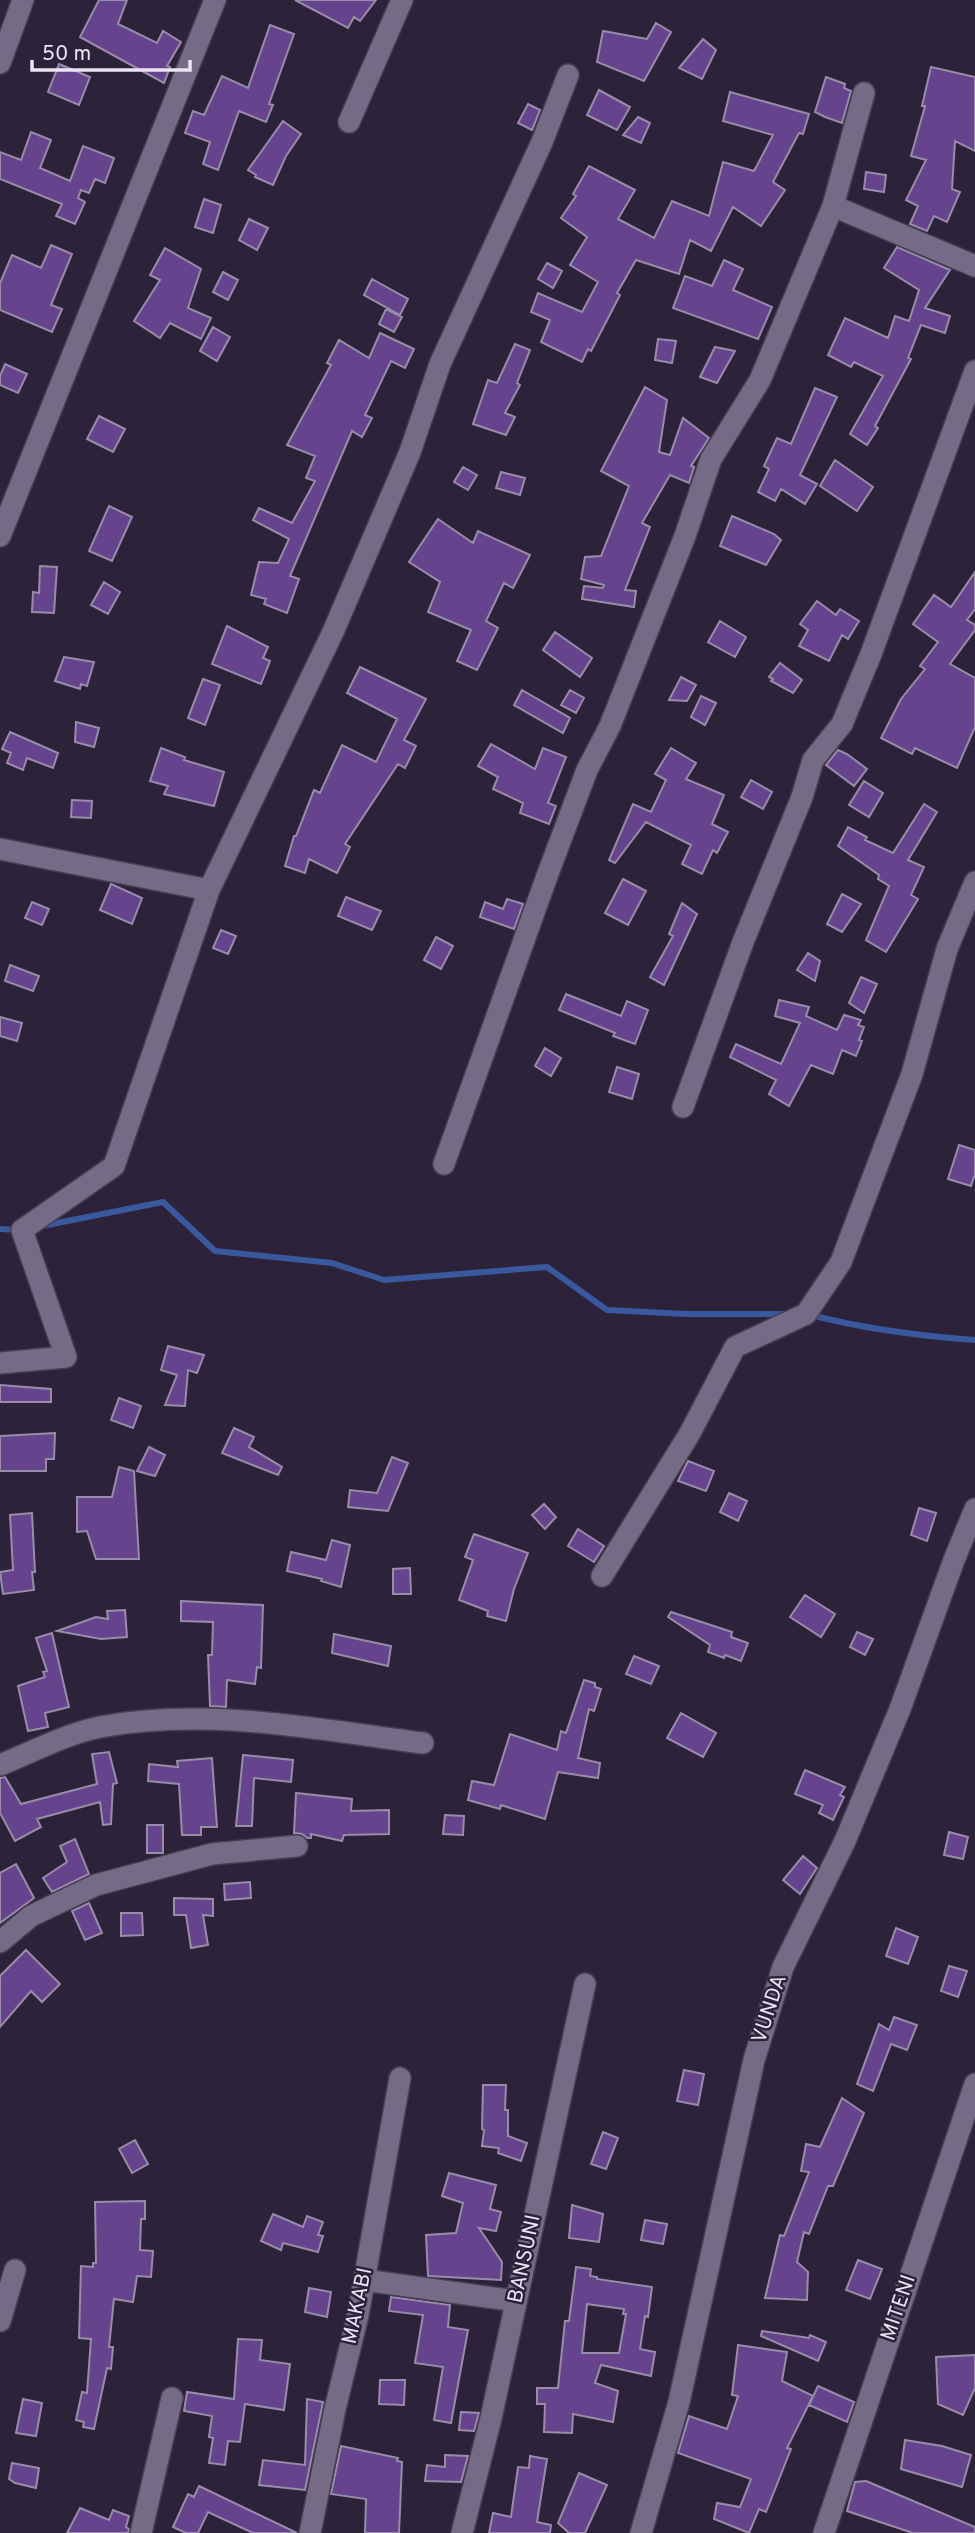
<svg xmlns="http://www.w3.org/2000/svg" width="975" height="2533" font-family="Overpass,sans-serif">
	<style>
		.lines { fill: none; stroke-linecap: round; stroke-linejoin: round }
		.stream { stroke: #3a589e; stroke-width: 6 }
		.building { fill: #66448d; stroke: #988ca9; stroke-width: 2; fill-rule: evenodd }
		.minor-casing { stroke: #473e53; stroke-width: 24 }
		.minor { stroke: #766b87; stroke-width: 21 }
		.labels { text-anchor: middle; dominant-baseline: central; stroke-width: 5; stroke-linejoin: round; paint-order: stroke }
		.street-label { font-size: 21px; fill: #eae4f4; stroke: #2c2239 }
	</style>
	<rect width="100%" height="100%" fill="#2c2239"/>
	<g class="lines">
		<path class="stream" d="M42 1226 163 1202 215 1251 332 1263 384 1280 547 1267 607 1310 685 1314H786
			M0 1229 17 1230
			M811 1315C865 1329 919 1336 975 1340"/>
	</g>
	<path class="building" d="M99 0H127L118 24 157 43 163 31 181 42 167 66 170 67 164 83 80 37Z
		M295 0H376L360 21 354 17 348 28Z
		M656 23 671 32 644 81 597 62 603 31 647 39Z
		M270 25 294 34 269 104 273 105 266 122 239 111 218 170 203 164 210 142 185 133 193 111 204 115 222 76 248 88Z
		M703 39 716 50 702 79 679 68Z
		M59 64 90 77 79 105 48 92Z
		M931 67 975 77V151L955 141 952 189 960 192 947 222 934 216 927 231 910 224 918 206 906 200 926 160 911 156 925 106H922Z
		M826 77 845 84 844 88 851 91 842 123 825 117 815 112Z
		M599 90 630 107 617 130 587 115Z
		M730 92 809 114 803 134 799 133 773 182 785 190 761 226 733 207 711 251 690 240 679 274 636 260 617 293 620 295 591 351 588 349 582 362 541 342 550 320 531 312 538 293 582 312 598 282 570 265 587 237 561 218 576 196 573 194 589 166 635 190 618 219 654 238 672 201 709 216 723 162 754 171 773 135 723 121Z
		M528 104 540 110 532 130 518 123Z
		M638 117 650 123 641 143 623 135Z
		M283 121 301 134 286 156 273 185 255 177 256 175 248 170Z
		M31 132 51 140 40 168 70 181 83 146 114 158 105 183 95 179 89 193 81 190 78 198 85 202 75 224 56 216 62 204 0 179V152L21 160Z
		M866 172 886 175 884 192 864 189Z
		M204 199 221 205 213 233 195 227Z
		M249 219 268 228 257 250 239 240Z
		M51 245 72 254 51 305 62 309 52 332 0 310V283L12 255 41 268Z
		M897 247 950 270 925 308 950 316 945 333 921 325 908 358 911 359 875 426 878 428 867 445 850 434 883 376 854 362 851 367 828 355 845 318 888 338 895 316 909 321 919 290 884 268Z
		M165 248 201 269 188 308 211 318 201 339 170 323 160 338 134 321 160 280 150 275Z
		M724 260 743 269 733 290 772 307 758 339 673 308 685 276 712 286Z
		M547 263 562 271 553 288 538 279Z
		M223 272 238 280 228 300 213 292Z
		M372 279 408 299 400 315 364 295Z
		M386 309 402 317 394 332 379 324Z
		M213 327 230 337 217 361 200 351Z
		M380 333 414 349 405 368 391 361 365 415 372 418 362 437 352 431 290 576 299 579 287 613 264 604 266 599 251 595 259 562 278 563 289 539 253 520 259 508 292 523 315 481 306 478 315 456 287 445 331 365 327 363 339 340 369 358Z
		M658 339 676 341 672 363 655 360Z
		M515 344 530 350 517 383 520 385 505 413 515 417 506 435 473 424 488 380 497 383Z
		M715 347 735 351 717 383 700 377Z
		M5 364 27 374 18 393 0 385V376Z
		M645 387 667 400 659 452 670 455 683 418 709 438 691 466 694 467 689 483 670 475 642 523 650 527 625 590 636 591 634 607 582 599 584 586 603 588 604 585 581 579 585 557 601 556 629 486 601 471Z
		M815 388 837 397 800 475 817 484 805 504 781 489 775 501 758 492 769 469 764 466 777 438 791 444Z
		M99 416 125 429 113 452 87 439Z
		M835 460 873 487 857 511 820 486Z
		M463 467 477 475 468 490 454 482Z
		M501 472 525 478 520 495 496 488Z
		M109 506 132 517 112 561 89 551Z
		M732 516 774 534 781 540 766 565 720 546Z
		M438 519 473 543 478 531 530 555 513 588 504 583 486 621 498 628 477 670 457 661 471 630 428 612 440 582 409 562Z
		M40 566 57 567 54 613 32 612 33 592 39 593Z
		M975 572V609L967 620 975 625V630L950 664 975 678V727L957 768 915 748 912 754 881 738 901 699 925 669 920 666 938 642 913 624 934 595 951 607Z
		M104 582 120 592 108 614 91 605Z
		M817 601 836 615 840 609 859 621 848 639 842 635 829 661 799 646 808 630 800 624Z
		M720 621 746 637 735 657 708 642Z
		M227 626 268 647 263 658 270 661 261 684 212 664Z
		M555 632 592 658 580 677 543 650Z
		M64 657 94 662 87 686 81 684 80 689 55 681Z
		M780 663 802 680 793 693 771 681 773 679 769 677Z
		M360 667 426 699 404 740 416 746 405 768 398 764 345 844 350 847 337 873 309 859 305 873 285 866 294 836H296L314 790 320 793 342 745 376 762 397 719 347 693Z
		M681 677 696 685 687 701 669 700Z
		M203 679 220 685 205 725 188 718Z
		M522 690 570 718 563 733 514 705Z
		M570 690 584 698 576 713 561 705Z
		M701 696 716 703 705 725 691 717Z
		M76 722 99 728 94 747 75 742Z
		M10 732 58 753 53 768 27 758 23 770 7 763 11 753 2 749Z
		M491 744 535 769 543 748 566 757 548 803 556 806 549 824 520 813 523 803 493 789 498 777 478 766Z
		M161 748 185 757 184 760 224 772 214 806 164 794 168 786 150 781Z
		M671 748 696 763 686 779 724 795 712 824 728 832 717 853 713 850 702 874 682 864 691 845 646 822 615 863 609 860 633 804 651 812 666 780 655 774Z
		M838 750 847 754 867 769 854 786 826 765Z
		M751 780 772 792 763 809 741 797Z
		M864 781 883 793 869 817 849 805Z
		M72 800 92 801 91 818 71 817Z
		M924 804 937 812 908 860 924 867 911 895 918 899 886 952 866 940 889 886 878 879 879 875 838 846 848 827 867 837 865 840 893 853Z
		M623 879 646 891 628 925 605 913Z
		M111 884 142 898 132 924 100 910Z
		M842 894 861 904 842 932 827 924Z
		M346 897 381 911 372 930 338 916Z
		M507 899 523 904 514 929 480 917 485 902 503 909Z
		M32 902 49 909 42 925 25 918Z
		M682 903 697 914 664 985 650 977 673 936 669 934Z
		M221 930 236 936 228 954 213 948Z
		M436 937 453 946 441 969 424 960Z
		M808 953 820 961 815 981 797 970Z
		M10 965 39 976 33 991 5 981Z
		M861 977 877 984 864 1013 849 1003Z
		M566 994 621 1016 627 1001 648 1010 635 1044 613 1036 615 1033 559 1010Z
		M779 1000 809 1007 806 1016 837 1030 844 1015 861 1020 858 1025 864 1027 859 1040 862 1041 856 1056 842 1050 833 1074 811 1065 789 1106 769 1094 776 1080 730 1057 736 1044 781 1064 800 1023 775 1016Z
		M0 1017 22 1023 17 1041 0 1036Z
		M545 1048 561 1058 551 1076 535 1066Z
		M617 1067 639 1074 632 1099 609 1092Z
		M959 1145 975 1150V1174L971 1186 948 1179Z
		M168 1346 204 1355 197 1373 188 1370 185 1406 165 1405 177 1375 161 1370Z
		M0 1385 51 1389V1402H0Z
		M119 1398 141 1406 133 1428 111 1420Z
		M234 1428 254 1437 249 1447 282 1467 278 1475 222 1453Z
		M55 1433 54 1459H46V1471H0V1436Z
		M149 1447 165 1455 155 1476 137 1471Z
		M392 1457 408 1463 388 1511 348 1507 350 1490 377 1493Z
		M688 1461 714 1471 706 1491 678 1481Z
		M119 1467 134 1471 139 1559H96L87 1531 77 1532V1497H112Z
		M729 1493 747 1501 738 1521 720 1512Z
		M544 1504 556 1517 545 1529 532 1515Z
		M919 1508 936 1513 927 1541 911 1535Z
		M32 1513 35 1572H32L34 1590 3 1594 0 1572 13 1570 10 1515Z
		M578 1529 604 1546 594 1562 568 1546Z
		M474 1534 528 1553 514 1589 506 1621 487 1616 488 1611 459 1600 473 1560 465 1557Z
		M332 1540 350 1545 341 1587 321 1581 322 1579 287 1571 291 1552 326 1560Z
		M410 1568 411 1594H393V1569Z
		M805 1595 835 1614 821 1637 790 1617Z
		M181 1601 263 1605 261 1668 257 1667 255 1684 227 1680 226 1707 210 1706 208 1655H212L213 1622 181 1621Z
		M125 1610 127 1637 101 1639 57 1631 96 1617 108 1619 107 1611Z
		M671 1612 732 1632 731 1637 748 1643 741 1661 725 1655 724 1658 708 1652 710 1645 668 1617Z
		M857 1632 873 1639 865 1655 850 1647Z
		M52 1633 69 1707 45 1713 48 1727 28 1731 18 1686 45 1677 43 1672 47 1671 36 1638Z
		M334 1634 391 1646 388 1666 332 1653Z
		M634 1656 659 1666 651 1684 626 1674Z
		M584 1680 595 1683V1687L601 1689 594 1711 589 1709 578 1758 600 1763 598 1778 558 1772 545 1819 501 1805 500 1809 468 1800 472 1781 494 1785 510 1734 557 1750 561 1731 566 1733Z
		M681 1713 716 1733 703 1757 667 1738Z
		M109 1752 117 1783 113 1784 111 1824 103 1825 100 1802 37 1819 41 1827 15 1841 0 1813V1778L5 1777 21 1804 97 1784 92 1754Z
		M243 1755 293 1760 291 1782 254 1778 252 1826H236Z
		M212 1758 217 1827H201V1835H182L179 1784 148 1781 149 1764 178 1767 177 1761Z
		M805 1770 845 1787 840 1795 844 1797 833 1820 819 1813 823 1805 795 1794Z
		M296 1793 352 1799 351 1811 389 1810V1834L344 1835 342 1841 311 1834V1838H307L302 1834 294 1833Z
		M445 1815 464 1816 463 1835 443 1834Z
		M147 1825H163V1853H147Z
		M949 1832 968 1837 963 1859 944 1855Z
		M75 1839 89 1874 52 1892 43 1878 67 1862 60 1846Z
		M803 1856 817 1868 800 1894 783 1880Z
		M16 1864 34 1898 0 1923V1873Z
		M250 1882 251 1898 225 1900 224 1884Z
		M174 1898 213 1899V1916L203 1915 208 1945 191 1948 186 1915H174Z
		M89 1903 102 1933 85 1940 72 1911Z
		M121 1913H142L143 1935 121 1936Z
		M896 1928 918 1937 908 1964 886 1956Z
		M26 1950 60 1984 42 2002 31 1991 0 2027V1976Z
		M949 1966 967 1971 958 1997 941 1991Z
		M894 2017 917 2025 907 2050 891 2044 873 2091 857 2084 879 2024 889 2030Z
		M684 2070 704 2074 698 2105 677 2101Z
		M483 2085H506L505 2110H508V2136L527 2143 521 2161 498 2153 499 2148 482 2146 484 2130 482 2129Z
		M842 2098 864 2113 833 2186H828L809 2234 804 2232 797 2262 808 2272 807 2300 765 2298 780 2235 784 2236 809 2172 801 2171 806 2144 820 2147Z
		M603 2132 618 2138 606 2169 591 2164Z
		M135 2140 148 2164 132 2173 119 2149Z
		M449 2173 496 2185 490 2209 501 2212 496 2231 479 2228 502 2262 501 2280 428 2276 426 2235 456 2233 463 2203 442 2196Z
		M145 2201V2219H141L140 2250 153 2251 151 2277 137 2276 133 2302 114 2299 109 2347H113L111 2369 107 2368 94 2429 83 2427 84 2422 76 2420 82 2392 87 2393 91 2339 79 2338 81 2266 93 2267V2263H96L95 2202Z
		M572 2205 603 2214 599 2242 569 2238Z
		M273 2214 303 2227 307 2216 323 2222 318 2235 323 2236 318 2252 283 2243 281 2250 261 2241Z
		M645 2220 667 2224 663 2244 641 2240Z
		M858 2260 882 2269 870 2299 846 2290Z
		M576 2267 591 2269 590 2276 597 2277V2279L652 2287 648 2317 645 2316 640 2349 655 2352 651 2376 601 2365 595 2383 618 2391 613 2422 573 2414 572 2433 544 2432 545 2404H537V2388H558L565 2321H569ZM587 2304 624 2309 623 2314H626L619 2353H582Z
		M309 2288 331 2292 327 2317 305 2312Z
		M391 2297 450 2305 448 2327 468 2330 451 2423 434 2420 443 2367 415 2363 423 2315 389 2311Z
		M762 2331 809 2338 810 2335 826 2342 818 2361 761 2336Z
		M238 2339 262 2340 260 2360 290 2364 284 2410 245 2404 240 2442 228 2441 225 2465 209 2463 213 2438 209 2437 212 2416 184 2411 187 2392 234 2399Z
		M738 2345 787 2352 782 2381 813 2396 787 2448 791 2449 766 2512 759 2509 749 2533 714 2519 717 2503 740 2507 751 2479 678 2453 689 2416 727 2429 738 2396 732 2395Z
		M975 2355V2388L963 2415 938 2404 936 2357Z
		M380 2380H405L404 2405 379 2404Z
		M818 2386 854 2402 847 2422 809 2405Z
		M23 2399 42 2403 36 2436 16 2433Z
		M307 2399 323 2402 305 2490 259 2485 263 2460 305 2465Z
		M461 2412 479 2413 474 2431 459 2430Z
		M905 2440 942 2446 971 2455 962 2487 901 2469Z
		M341 2446 398 2458 397 2461 402 2462 399 2533H365L366 2499 331 2494Z
		M445 2455 468 2456 461 2482 425 2481 427 2465 445 2467Z
		M530 2456 547 2459 537 2522 551 2525 550 2533H489L493 2513 511 2517 518 2467 529 2468Z
		M12 2463 39 2468 36 2488 15 2483 9 2479Z
		M579 2473 607 2485 585 2533H569L558 2523Z
		M866 2481 975 2527V2533H913L847 2511 855 2482Z
		M199 2486 297 2533H253L208 2512 198 2533H186L173 2527 188 2494 194 2497Z
		M80 2508 109 2520 113 2510 129 2516 126 2527 129 2529 128 2533H67Z"/>
	<g class="lines">
		<defs>
			<path id="minor" d="M0 63 23 0
				M349 122 402 0
				M833 206 975 266
				M0 536 215 0
				M0 849 209 890
				M683 1107 743 942 802 797 813 760 842 724 871 654 975 371
				M444 1164 547 876 587 770 610 726 685 536 711 459 760 380 833 206 864 93
				M0 1363 66 1357 22 1230 114 1166 209 890 333 632 410 452 440 364 542 142 568 75
				M602 1576 690 1433 735 1347 806 1314 841 1262 912 1074 947 949 975 882
				M0 1765C32 1752 66 1734 100 1727 207 1707 316 1729 423 1743
				M0 1942 31 1916 96 1885 212 1854 297 1846
				M364 2280 516 2301
				M0 2321 15 2270
				M141 2533 172 2398
				M310 2533 335 2409 358 2315 400 2078
				M462 2533 491 2418 585 1984
				M641 2533 679 2402 754 2060 783 1967 845 1841 900 1709 954 1560 975 1509
				M824 2533 975 2084"/>
		</defs>
		<use href="#minor" class="minor-casing"/>
		<use href="#minor" class="minor"/>
	</g>
	<g class="labels">
		<g class="street-label">
			<text transform="translate(770 2009) rotate(-72)">VUNDA</text>
			<text transform="translate(525 2259) rotate(-78)">BANSUNI</text>
			<text transform="translate(358 2306) rotate(-78)">MAKABI</text>
			<text transform="translate(899 2308) rotate(-71)">MITENI</text>
		</g>
	</g>
	<path d="M32 60v10h158v-10" fill="none" stroke="#eae4f4" stroke-width="3.5"/>
	<text x="42" y="60" font-size="21" fill="#eae4f4" stroke="#2c2239" stroke-width="5" paint-order="stroke">50 m</text>
</svg>
